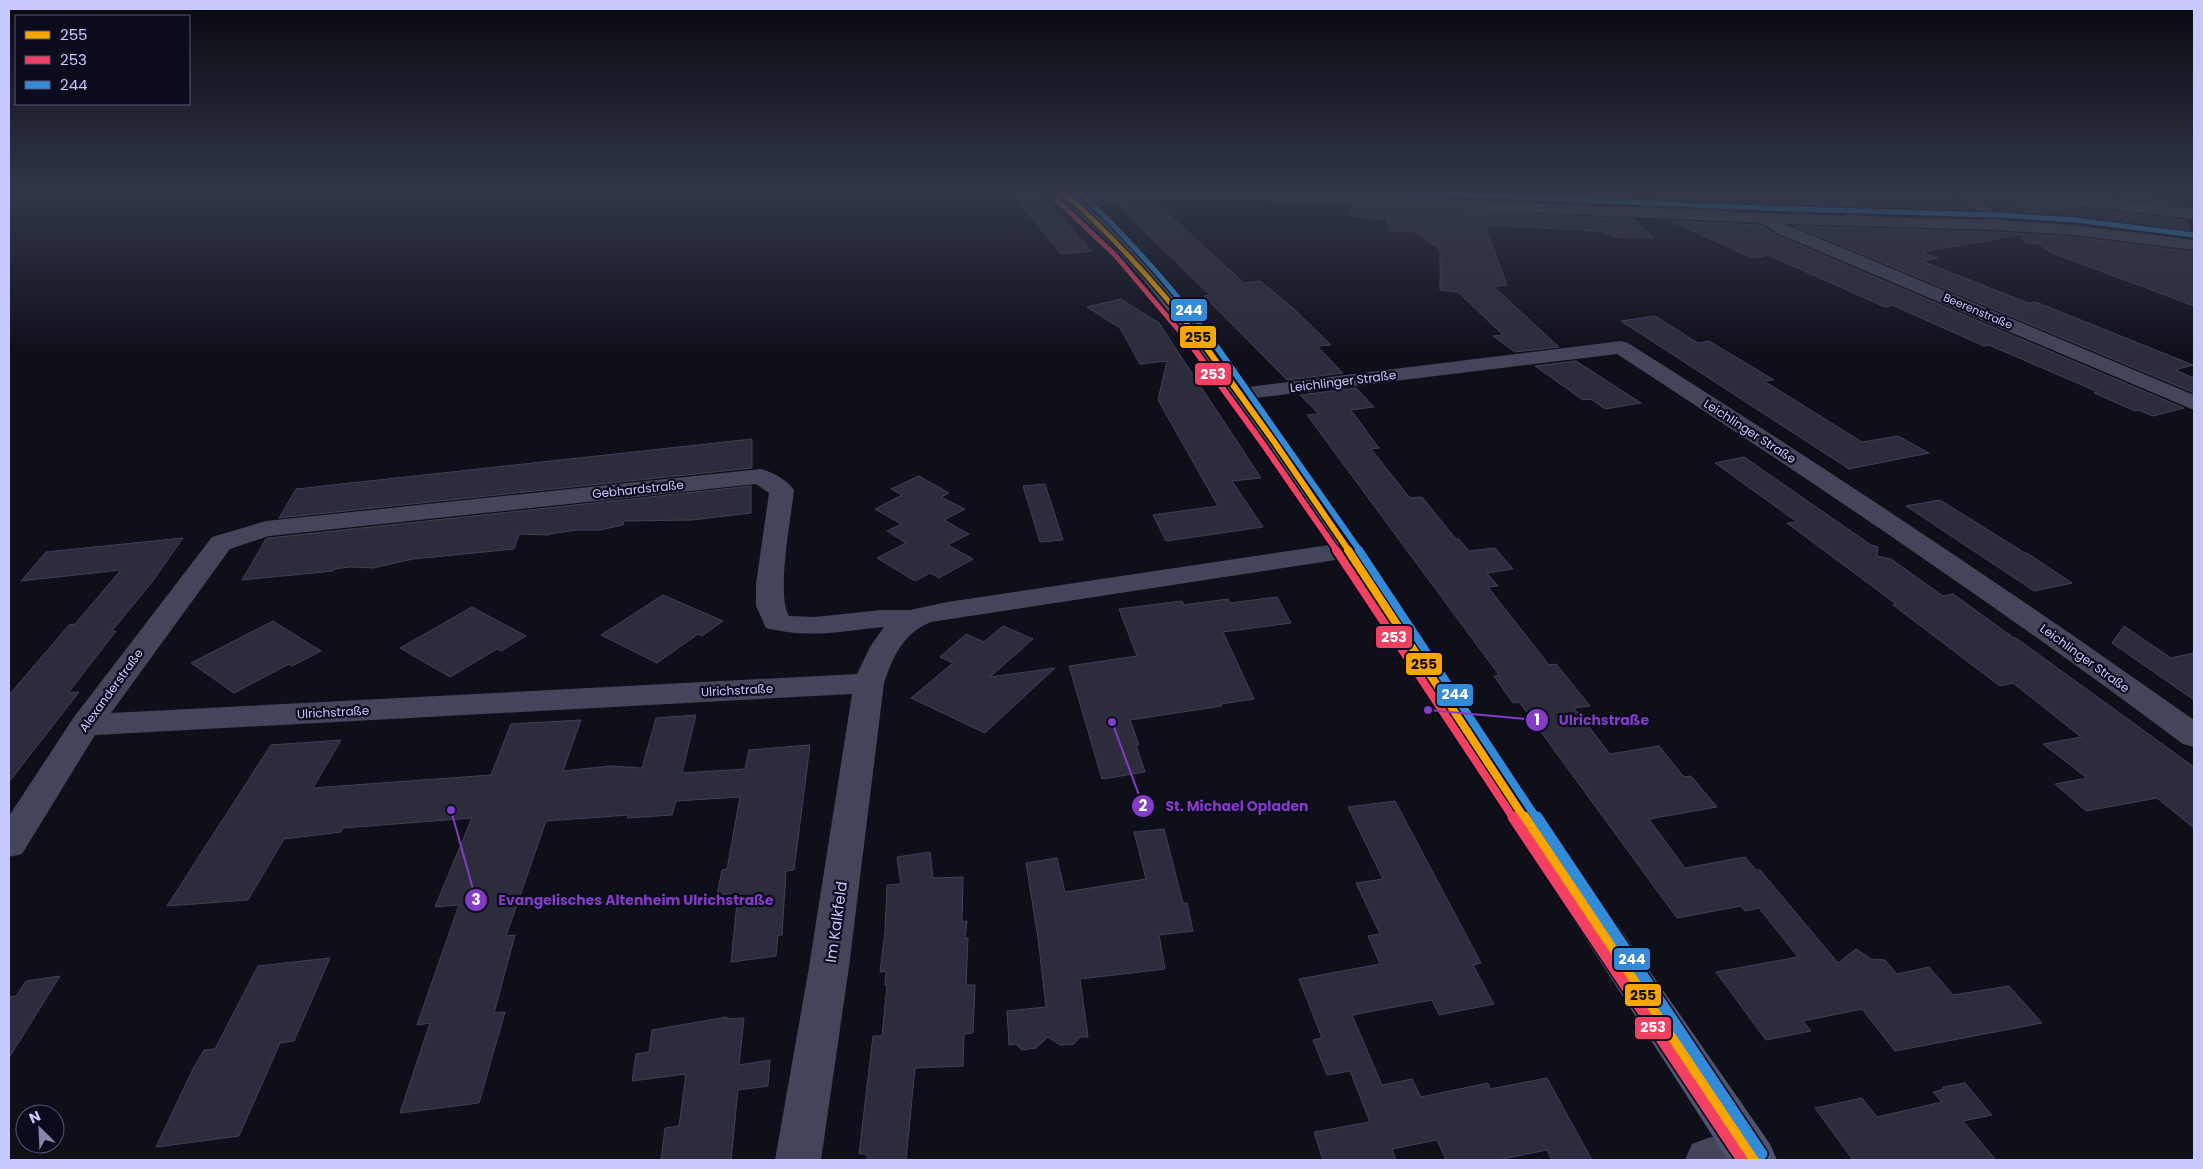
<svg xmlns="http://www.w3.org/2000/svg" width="2203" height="1169" font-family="Poppins,sans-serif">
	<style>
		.building { fill: #2c2c3c; stroke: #414158 }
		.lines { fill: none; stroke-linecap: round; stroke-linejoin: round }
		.street { fill: #43455a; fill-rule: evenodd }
		.secondary { fill: #50536d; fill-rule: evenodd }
		.bus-1-far3-casing { stroke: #0b0b1d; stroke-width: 8 }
		.bus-1-far2-casing { stroke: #0b0b1d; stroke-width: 9 }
		.bus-1-far1-casing { stroke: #0b0b1d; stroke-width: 12 }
		.bus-1-casing { stroke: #0b0b1d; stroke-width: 14 }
		.bus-2-far3-casing { stroke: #0b0b1d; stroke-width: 8 }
		.bus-2-far2-casing { stroke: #0b0b1d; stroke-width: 9 }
		.bus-2-far1-casing { stroke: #0b0b1d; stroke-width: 12 }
		.bus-2-casing { stroke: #0b0b1d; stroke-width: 14 }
		.bus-3-far3-casing { stroke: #0b0b1d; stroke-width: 8 }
		.bus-3-far2-casing { stroke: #0b0b1d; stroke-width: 9 }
		.bus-3-far1-casing { stroke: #0b0b1d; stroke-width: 12 }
		.bus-3-casing { stroke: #0b0b1d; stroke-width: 14 }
		.bus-1-far3 { stroke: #f7a600; stroke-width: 5 }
		.bus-1-far2 { stroke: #f7a600; stroke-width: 6 }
		.bus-1-far1 { stroke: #f7a600; stroke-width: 8 }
		.bus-1 { stroke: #f7a600; stroke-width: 11 }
		.bus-2-far3 { stroke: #f24062; stroke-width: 5 }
		.bus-2-far2 { stroke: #f24062; stroke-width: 6 }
		.bus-2-far1 { stroke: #f24062; stroke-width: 8 }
		.bus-2 { stroke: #f24062; stroke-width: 11 }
		.bus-3-far3 { stroke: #338bd7; stroke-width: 5 }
		.bus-3-far2 { stroke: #338bd7; stroke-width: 6 }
		.bus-3-far1 { stroke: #338bd7; stroke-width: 8 }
		.bus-3 { stroke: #338bd7; stroke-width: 11 }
		.labels { text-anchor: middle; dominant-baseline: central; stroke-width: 4.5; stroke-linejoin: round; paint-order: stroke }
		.far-street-label { font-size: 11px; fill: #c7c9ff; stroke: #0b0b1d }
		.street-label { font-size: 12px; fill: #c7c9ff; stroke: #0b0b1d }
		.near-street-label { font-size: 15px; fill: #c7c9ff; stroke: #0b0b1d }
		.leader { fill: none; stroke: #833cc5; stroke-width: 2 }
		.callout-dot { fill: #833cc5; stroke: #0b0b1d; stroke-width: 2 }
		.mark-label { font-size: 15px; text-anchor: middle; font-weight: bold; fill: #fff }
		.callout-label { font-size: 14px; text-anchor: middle; font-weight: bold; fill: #833cc5; stroke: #0b0b1d; stroke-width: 4.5; stroke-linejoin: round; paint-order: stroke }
		.line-badge { stroke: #0b0b1d; stroke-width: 2 }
		.badge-label { font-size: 14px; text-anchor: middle; font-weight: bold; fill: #fff }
		.pale-badge-label { font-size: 14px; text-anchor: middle; font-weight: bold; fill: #111 }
	</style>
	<rect width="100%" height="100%" fill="#0f0f19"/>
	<path class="building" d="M1007 192H1039L1092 251 1061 254 1025 210Z
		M1349 192 1538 194V192H1604L1618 205Z
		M1607 192H1670L1674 197 1705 209 1637 206Z
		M1698 192H1835L1841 214 1731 210 1732 208 1729 203Z
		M1854 192H1941L1951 198 1961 199 1979 218 1862 214Z
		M2068 192H2145L2147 196 2172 199 2175 205Z
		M1987 202 2055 205 2185 220 2194 238 2074 223 2003 218Z
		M1156 203 1244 283 1260 281 1293 308 1331 345 1317 346 1343 373 1287 380 1204 296 1210 295 1117 205Z
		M1350 206 1633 219 1654 238 1615 237 1599 231 1485 225 1507 285 1494 287 1559 347 1515 352 1493 336 1503 335 1458 292 1440 290V250L1416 232 1389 231 1387 220 1351 216Z
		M1671 221 1761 225 1778 236 2184 408 2153 416 2138 410 2135 411 2094 393 2098 392 1989 345 1984 346 1892 305 1885 307 1768 255 1755 258 1741 253Z
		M1795 226 1997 232 2074 237 2194 252V306L2050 252 2039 244 2026 243 2020 235 1922 252 1938 258 1922 261 2028 303 2036 302 2193 365 2175 370 2194 378V393Z
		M1121 299 1159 323 1261 478 1232 481 1263 527 1166 541 1153 515 1218 506 1158 400 1167 361 1140 364 1120 328 1087 307Z
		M1655 316 1698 343 1709 341 1774 380 1764 381 1862 442 1898 436 1929 453 1849 469 1621 321Z
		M1576 361 1607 381 1641 403 1605 409 1591 399 1583 400 1535 366Z
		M1356 388 1374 407 1351 410 1379 448 1371 449 1410 498 1422 497 1456 539H1459L1469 551 1495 548 1513 569 1487 573 1498 586 1488 587 1549 665 1556 664 1590 706 1574 708 1610 754 1659 746 1684 777 1691 776 1717 807 1649 819 1685 868 1745 857 1756 870H1760L1838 963 1856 949 1871 959 1885 960 1897 974 1929 967 1953 995 2009 986 2042 1023 1895 1051 1862 1009 1803 1021 1811 1031 1766 1040 1716 972 1798 957 1759 908 1745 911 1741 906 1677 918 1519 702 1513 703 1494 676 1499 675 1307 415 1319 414 1300 395Z
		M752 439V468L279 518 296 489Z
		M1744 457 1871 545 1878 547 1877 556 1891 559 1943 596 1953 594 2014 638H2016L2194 767V828L2157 798 2086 811 2055 784 2087 778 2043 744 2081 737 2013 683 2000 686 1893 605 1896 604 1787 523 1797 522 1715 463Z
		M919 476 949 493 941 497 965 509 944 520 969 534 948 545 973 559 939 578 930 573 915 581 877 558 906 543 887 531 901 524 875 509 902 495 891 489Z
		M1045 484 1063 540 1040 542 1023 486Z
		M751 486V513L692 520 624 521 623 525 600 530H577L549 534V535L519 534 514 549 413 559 373 568 350 567 334 569 333 571 242 580 266 539 269 538Z
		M1940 500 2025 553H2027L2072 583 2034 591 1906 506Z
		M183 538 152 582 111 632 116 631 68 693 79 692 9 782V695L69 625 75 624 121 570 21 581 46 552Z
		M663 595 723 621 702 636 698 634 657 663 601 635Z
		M1277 597 1291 623 1223 632 1254 699 1221 704 1222 706 1130 720 1139 745H1136L1145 772 1102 779 1069 666 1137 656 1119 609 1182 601 1184 605 1228 599 1230 603Z
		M472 607 526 636 501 651 497 649 450 677 400 648Z
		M273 621 321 651 292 666 289 664 234 693 191 663Z
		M1003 626 1033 639 990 677 1055 668 985 733 911 698 953 663 940 657 966 634 984 642Z
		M2124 626 2171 658 2194 653V700L2112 643Z
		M696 715 682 773 745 769 749 750 810 745 794 870 786 871 782 935H778L776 956 731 962 738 893 717 895 722 870 727 869 740 797 676 801 672 815 627 818 629 815 546 821 506 936 515 935 494 1013 505 1012 479 1103 400 1113 430 1023 417 1025 459 905 435 907 472 818 343 828 341 832 284 839 248 900 167 906 271 745 341 740 313 788 491 775 511 724 581 720 563 771 610 766 642 768 656 718Z
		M1395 801 1481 963 1473 965 1494 1004 1439 1015 1432 1000 1352 1015 1382 1085 1412 1079 1421 1097 1488 1083 1490 1089 1547 1078 1592 1160H1552L1547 1150 1497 1160H1446L1437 1140 1392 1149 1396 1160H1323L1314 1132 1370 1122 1350 1071 1327 1075 1313 1040 1322 1038 1299 979 1380 964 1368 936 1380 934 1356 883 1383 879 1348 807Z
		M1164 829 1183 903H1187L1193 931 1159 935 1165 969 1080 979 1088 1037H1080L1074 1044 1060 1045 1048 1037 1036 1048 1022 1050 1016 1044 1009 1045 1007 1011 1046 1007 1038 938 1026 863 1057 858 1065 892 1146 879 1134 832Z
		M930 852 933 878 963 877 962 922 967 921 965 938H968L966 985H975L973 1033 964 1034 963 1066 915 1068 906 1160H867V1154H859L873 1036H882L887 985H885L886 971 880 972 885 932 887 885 901 884 897 857Z
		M330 958 294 1041 280 1043 239 1136 156 1147 193 1069 204 1050 215 1049 258 966Z
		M60 976 9 1058V997L16 996 26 981Z
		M727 1017 726 1019 744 1018 739 1065 770 1060 768 1086 738 1090 731 1160H661L665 1128 679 1126 686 1074 632 1081 636 1054 649 1052 652 1030Z
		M1965 1083 1992 1115 1963 1121 1996 1160H1853L1815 1108 1862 1098 1877 1117 1942 1102 1933 1092 1944 1089 1943 1087Z"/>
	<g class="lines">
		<path class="street" d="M1143 192H1281L1716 211 1675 195 1672 192H1693L1728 205 1730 208 1727 212 1844 216 1837 192H1852L1861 216 1983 220 1966 201 1963 198 1969 192 2055 193 2194 209V219L2055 203 1982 200 2002 220 2074 225 2194 240V250L2074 235 1997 230 1785 224 2194 395V410L1779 234 1762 223 1206 198 1074 205 1068 203 1066 200 1068 197 1074 195Z
			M1621 341 1628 343C1820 464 2009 589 2194 720V747L2183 744C1999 607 1809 479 1617 354L1240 400 1232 399 1229 394 1232 389 1240 388Z
			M761 469C773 472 787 480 794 490 791 518 776 595 789 616L815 617 881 610H910L947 602 1349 542 1358 544 1362 550 1358 556 1349 558 931 622C903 633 893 657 884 683L849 967 821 1160H775L809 967 852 694 95 735 22 854 9 857V816L74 717 212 537 266 521ZM756 484 769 493 756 584V606L766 628C810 639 840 631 884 627L870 647 857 674 111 713 230 549 269 536Z
			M1748 1129 1764 1136 1771 1151 1767 1160H1685L1692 1144 1708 1138Z"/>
		<path class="secondary" d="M1056 192H1072C1153 260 1215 344 1277 430 1329 502 1379 576 1429 650 1541 816 1656 980 1770 1144L1777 1160H1728L1349 571 1234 401 1189 337 1141 277 1115 248Z"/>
		<defs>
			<path id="bus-1-far3" d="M1063 192C1116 239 1163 291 1205 347"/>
			<path id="bus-1-far2" d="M1205 346 1275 443 1349 551"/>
			<path id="bus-1-far1" d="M1348 550 1525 819"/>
			<path id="bus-1" d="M1524 817 1754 1160"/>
			<path id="bus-2-far3" d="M1057 200 1115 255 1193 347"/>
			<path id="bus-2-far2" d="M1192 346 1263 444 1337 551"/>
			<path id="bus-2-far1" d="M1336 550 1514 819"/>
			<path id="bus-2" d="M1513 817 1742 1160"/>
			<path id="bus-3-far3" d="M1400 192 1762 208 1998 215 2075 220 2194 235
				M1081 193C1131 241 1176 292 1217 347"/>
			<path id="bus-3-far2" d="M1216 346 1360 551"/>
			<path id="bus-3-far1" d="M1359 550 1537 819"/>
			<path id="bus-3" d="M1537 817 1762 1154"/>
		</defs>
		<use href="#bus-1-far3" class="bus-1-far3-casing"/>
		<use href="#bus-1-far2" class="bus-1-far2-casing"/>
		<use href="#bus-1-far1" class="bus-1-far1-casing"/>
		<use href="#bus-1" class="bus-1-casing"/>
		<use href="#bus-2-far3" class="bus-2-far3-casing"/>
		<use href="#bus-2-far2" class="bus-2-far2-casing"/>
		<use href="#bus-2-far1" class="bus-2-far1-casing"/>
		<use href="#bus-2" class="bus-2-casing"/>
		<use href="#bus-3-far3" class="bus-3-far3-casing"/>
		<use href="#bus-3-far2" class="bus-3-far2-casing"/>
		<use href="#bus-3-far1" class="bus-3-far1-casing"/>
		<use href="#bus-3" class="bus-3-casing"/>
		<use href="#bus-1-far3" class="bus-1-far3"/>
		<use href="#bus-1-far2" class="bus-1-far2"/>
		<use href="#bus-1-far1" class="bus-1-far1"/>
		<use href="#bus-1" class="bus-1"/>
		<use href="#bus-2-far3" class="bus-2-far3"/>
		<use href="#bus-2-far2" class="bus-2-far2"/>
		<use href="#bus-2-far1" class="bus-2-far1"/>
		<use href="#bus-2" class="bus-2"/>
		<use href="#bus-3-far3" class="bus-3-far3"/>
		<use href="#bus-3-far2" class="bus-3-far2"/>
		<use href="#bus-3-far1" class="bus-3-far1"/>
		<use href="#bus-3" class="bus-3"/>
	</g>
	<linearGradient id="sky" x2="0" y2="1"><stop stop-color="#08080e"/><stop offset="0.54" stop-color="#313749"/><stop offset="1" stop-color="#313749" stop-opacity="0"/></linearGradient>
	<rect width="2203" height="355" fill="url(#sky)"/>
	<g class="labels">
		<g class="far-street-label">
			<text transform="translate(1978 311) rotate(23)">Beerenstraße</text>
		</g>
		<g class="street-label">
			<text transform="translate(1343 381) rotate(-7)">Leichlinger Straße</text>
			<text transform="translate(1750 431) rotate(33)">Leichlinger Straße</text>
			<text transform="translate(638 489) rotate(-6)">Gebhardstraße</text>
			<text transform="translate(2085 658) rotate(36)">Leichlinger Straße</text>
			<text transform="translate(111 690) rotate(-54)">Alexanderstraße</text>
			<text transform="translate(737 690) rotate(-3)">Ulrichstraße</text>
			<text transform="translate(333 712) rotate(-3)">Ulrichstraße</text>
		</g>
		<g class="near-street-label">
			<text transform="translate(836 922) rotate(-82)">Im Kalkfeld</text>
		</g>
	</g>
	<path class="leader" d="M1428 710L1537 720M1112 722L1143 806M451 810L476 900"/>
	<g class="callout-dot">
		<circle cx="1428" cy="710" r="5"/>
		<circle cx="1112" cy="722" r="5"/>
		<circle cx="451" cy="810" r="5"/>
		<circle cx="1537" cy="720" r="12"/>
		<circle cx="1143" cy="806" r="12"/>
		<circle cx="476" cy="900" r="12"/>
	</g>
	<g class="mark-label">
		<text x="1537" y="725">1</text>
		<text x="1143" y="811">2</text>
		<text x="476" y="905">3</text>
	</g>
	<g class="callout-label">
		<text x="1604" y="725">Ulrichstraße</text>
		<text x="1237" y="811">St. Michael Opladen</text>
		<text x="636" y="905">Evangelisches Altenheim Ulrichstraße</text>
	</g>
	<g class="line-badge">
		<rect x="1170" y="298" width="38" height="24" rx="5" fill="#338bd7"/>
		<rect x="1179" y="325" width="38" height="24" rx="5" fill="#f7a600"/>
		<rect x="1194" y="362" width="38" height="24" rx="5" fill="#f24062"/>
		<rect x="1375" y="625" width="38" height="24" rx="5" fill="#f24062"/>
		<rect x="1405" y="652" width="38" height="24" rx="5" fill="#f7a600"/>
		<rect x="1436" y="683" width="38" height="24" rx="5" fill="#338bd7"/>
		<rect x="1613" y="947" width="38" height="24" rx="5" fill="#338bd7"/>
		<rect x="1624" y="983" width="38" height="24" rx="5" fill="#f7a600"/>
		<rect x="1634" y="1016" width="38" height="24" rx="5" fill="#f24062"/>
	</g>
	<g class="badge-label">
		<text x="1189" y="315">244</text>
		<text x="1213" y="379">253</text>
		<text x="1394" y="642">253</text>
		<text x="1455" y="699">244</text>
		<text x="1632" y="964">244</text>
		<text x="1653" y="1032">253</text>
	</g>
	<g class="pale-badge-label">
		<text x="1198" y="342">255</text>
		<text x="1424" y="669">255</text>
		<text x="1643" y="1000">255</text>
	</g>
	<rect width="2203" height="1169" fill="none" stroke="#c7c9ff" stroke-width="20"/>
	<rect x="15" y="15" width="175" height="90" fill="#0b0b1d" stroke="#565777"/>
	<rect x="25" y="31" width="25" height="8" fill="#f7a600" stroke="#565777"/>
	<text x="60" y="40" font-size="15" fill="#c7c9ff">255</text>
	<rect x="25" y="56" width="25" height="8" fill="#f24062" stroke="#565777"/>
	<text x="60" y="65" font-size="15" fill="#c7c9ff">253</text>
	<rect x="25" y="81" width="25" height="8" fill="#338bd7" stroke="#565777"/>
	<text x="60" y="90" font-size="15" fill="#c7c9ff">244</text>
	<g transform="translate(40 1129) rotate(336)"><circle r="24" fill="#0b0b1d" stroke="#565777"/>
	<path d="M0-4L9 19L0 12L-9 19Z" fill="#8788ae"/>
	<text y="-8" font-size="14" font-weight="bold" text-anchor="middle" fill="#c7c9ff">N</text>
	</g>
</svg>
